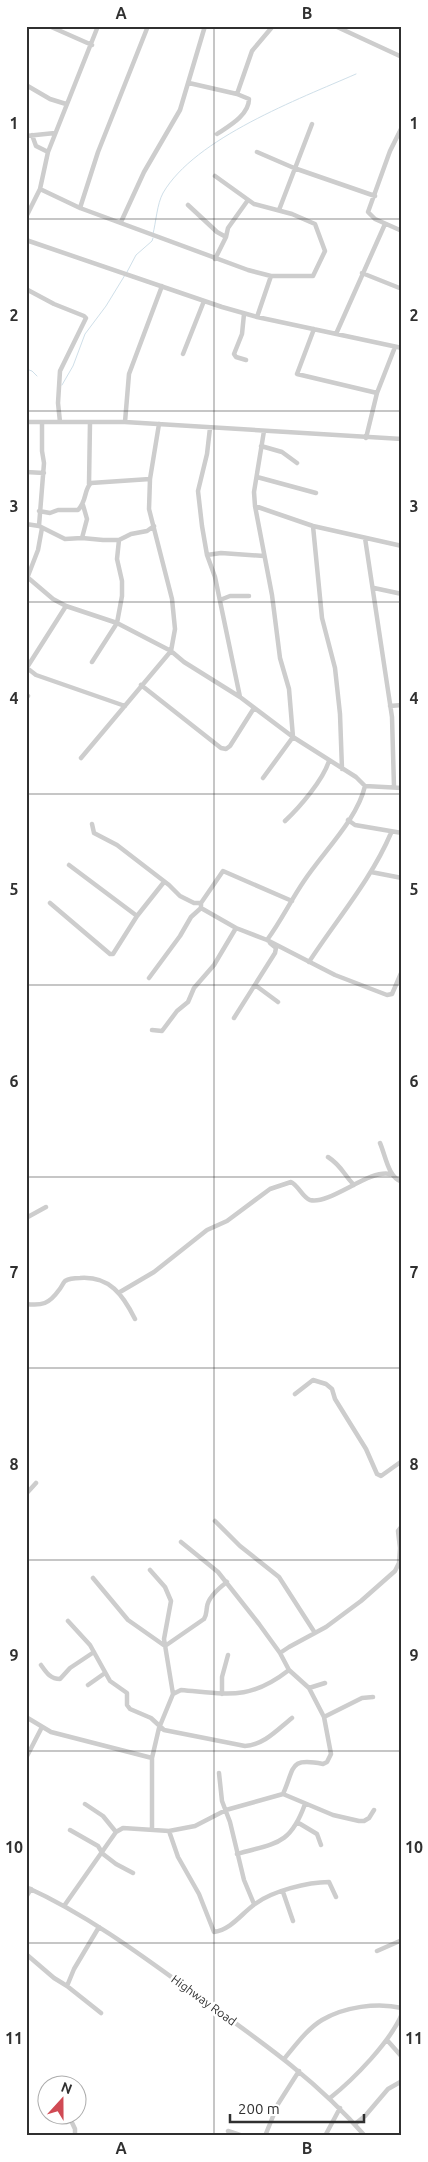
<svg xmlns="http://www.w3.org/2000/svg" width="428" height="2162" font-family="Ubuntu,sans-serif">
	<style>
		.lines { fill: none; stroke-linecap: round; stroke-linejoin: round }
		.stream { stroke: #cfdfe9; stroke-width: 1 }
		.street { stroke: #cdcdcd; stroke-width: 4.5 }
		.grid { fill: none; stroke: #303030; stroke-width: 1; stroke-opacity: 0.55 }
		.labels { text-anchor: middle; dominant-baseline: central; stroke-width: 5; stroke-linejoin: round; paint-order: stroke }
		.street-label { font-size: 12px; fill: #303030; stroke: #fff }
		.neatline { fill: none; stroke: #303030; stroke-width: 2 }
		.grid-label { font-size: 16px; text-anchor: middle; font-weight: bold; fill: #303030 }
	</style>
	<rect width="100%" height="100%" fill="#fff"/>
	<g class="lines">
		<path class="stream" d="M153 234C156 222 157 204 163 193 195 138 299 99 356 74
			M127 272 136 255 152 241 153 238
			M26 369 32 371 37 376
			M62 385 73 366 85 334 106 306 125 275"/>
		<path class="street" d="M49 26 92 45
			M335 26 402 57
			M189 83 237 94 249 99C249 115 229 126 217 134
			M26 85 50 99 66 104
			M237 94 252 51 273 26
			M402 127 390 151 368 212 375 219 402 231
			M32 135 36 146 48 152
			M26 136 55 133
			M257 152 294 168 375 196
			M40 189 80 208 248 270 271 276H313L325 251 315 224 292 214 254 204 215 176
			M188 205 217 232 226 237
			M80 208 98 152 148 26
			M279 210 312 124
			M26 217 40 189 48 152 98 26
			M121 222 144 172 180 110 205 26
			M26 240 222 307 257 317 402 348
			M215 259 226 237 228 228 248 200
			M362 273 402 289
			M26 289 54 304 84 316 86 318 60 371 58 403 60 422
			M244 314 242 334 234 354 236 357 246 360
			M257 317 271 276
			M314 329 297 374 377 393
			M336 334 385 224
			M183 354 204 301
			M26 422H125L402 439
			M125 422 129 374 162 286
			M210 428 207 454 198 491 202 526 207 555 215 577 240 697
			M366 438 377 393 395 347
			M261 446 282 452 297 463
			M26 472 44 473
			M257 477 316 493
			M89 484 90 422
			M255 506 313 526 402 546
			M39 511 50 513 58 510H78C87 501 84 489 91 483L150 479
			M26 524 39 526 65 539 82 538 103 540H119L131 534 147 531 154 526
			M39 526 44 463 42 451V423
			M313 526 322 618 335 668 340 714 342 769
			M82 538 87 519 83 505
			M365 538 392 717 394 787
			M207 555 221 553 264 556
			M26 576 53 599 66 606 117 623 171 651 184 662 240 697 293 737 356 777 365 786 402 788
			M26 581 38 550 42 528
			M374 588 402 594
			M220 600 230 596H249
			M92 662 117 623 122 596V581L117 559 119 540
			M27 668 36 675 125 706
			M26 669 66 606
			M141 685 221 748 226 749 230 746 254 708
			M26 695 28 696
			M390 706 402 705
			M81 758 171 651 175 629 172 599 149 509 150 479 159 424
			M263 778 293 737 289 689 280 658 272 595 255 506 254 492 264 431
			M348 820 355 825 402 833
			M285 821C300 807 323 780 329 761
			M92 824 94 833 117 845 169 885 180 896 194 903H201V908
			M69 865 137 916
			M371 872 402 878
			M50 903 110 954H113L137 916 164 882
			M201 903 223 871 292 901
			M267 940 335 975 387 995 392 994 402 971
			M309 962C337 919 371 880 391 833
			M149 978 180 936 191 917 201 908 236 928 267 940C281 921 291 900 304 881 323 852 357 820 365 786
			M255 985 278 1002
			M234 1018 275 953 276 948 270 943
			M152 1030 162 1031 177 1011 188 1002 194 988 214 965 236 928
			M380 1143C386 1157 388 1177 402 1182
			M328 1157C342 1166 343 1174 354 1185
			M26 1218 46 1207
			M120 1292 154 1272 207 1230 227 1221 270 1189 291 1182C298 1185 303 1198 310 1200 330 1205 369 1169 390 1174
			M26 1304C42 1306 49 1304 59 1290 61 1288 63 1283 65 1281 70 1278 76 1278 80 1278 110 1276 123 1295 135 1319
			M295 1394 313 1380 326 1384 332 1389 335 1399 366 1449 377 1474 381 1476 402 1461
			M26 1494 36 1483
			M215 1521 240 1546 279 1577 315 1633
			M181 1542 218 1572 259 1624 280 1653 289 1670 309 1688 324 1717 331 1754 327 1762 323 1764C288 1757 295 1768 283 1794
			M150 1570 165 1587 171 1601 164 1639 173 1694 159 1728 152 1758V1829
			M93 1578 128 1620 165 1646 204 1619C207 1614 206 1612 207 1607 208 1597 219 1588 227 1582
			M68 1621 90 1645 110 1681 127 1693V1705L130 1709 151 1718 164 1730 245 1746C264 1745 278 1729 292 1718
			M280 1653 289 1647 326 1627 361 1601 395 1571 399 1563 400 1548 398 1531 402 1526
			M41 1665C46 1672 50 1679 60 1679L70 1668 94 1652
			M88 1685 105 1673
			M309 1688 325 1683
			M173 1694 181 1690C228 1694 249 1701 289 1670
			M222 1694V1677L228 1655
			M26 1717 51 1732 152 1758
			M324 1717 362 1698 373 1697
			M26 1758 42 1727
			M219 1773 222 1801 230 1822 244 1880 254 1904
			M85 1804 103 1816 116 1832
			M297 1822 317 1834 321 1845
			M70 1830 98 1846 103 1854 116 1864 133 1873
			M169 1831 178 1857 199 1894 214 1932C232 1929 242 1913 255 1904 272 1891 308 1882 329 1882L336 1897
			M237 1854C275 1843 290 1846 305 1804
			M26 1887C88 1915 144 1957 199 1997 259 2040 317 2080 365 2136
			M283 1892 293 1921
			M26 1897 31 1889
			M64 1906 116 1832 123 1828 169 1831 195 1826 226 1810 283 1794 333 1815 359 1821H364L369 1818 374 1810
			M377 1951 402 1940
			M26 1954 54 1978 67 1986 101 2013
			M67 1986 74 1969 99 1927
			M387 2040 402 2057
			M284 2059C295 2046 307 2029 322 2020 344 2007 377 2002 402 2008
			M330 2098C354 2079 390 2042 402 2014
			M68 2114 75 2129V2136
			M355 2124 365 2116 388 2089 402 2081
			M228 2131 243 2136
			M26 2135V2136
			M265 2136 278 2104 299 2071
			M325 2136 340 2108"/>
	</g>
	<path class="grid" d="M214 26V2136M26 219H402M26 411H402M26 602H402M26 794H402M26 985H402M26 1177H402M26 1368H402M26 1560H402M26 1751H402M26 1943H402"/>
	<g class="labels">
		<g class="street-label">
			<text transform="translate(204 2000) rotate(36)">Highway Road</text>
		</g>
	</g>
	<rect width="428" height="2162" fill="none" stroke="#ffffff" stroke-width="55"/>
	<g transform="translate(62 2100) rotate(21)"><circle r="24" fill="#ffffff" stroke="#acacac"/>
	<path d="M0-4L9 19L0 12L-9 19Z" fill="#d04a54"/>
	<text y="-8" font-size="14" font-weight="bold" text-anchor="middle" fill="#303030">N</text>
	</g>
	<path d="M230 2114v8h134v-8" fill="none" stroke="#303030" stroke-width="2.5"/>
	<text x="238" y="2114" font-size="15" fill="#303030" stroke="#ffffff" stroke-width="4" paint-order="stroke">200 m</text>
	<rect x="28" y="28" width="372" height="2106" class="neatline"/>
	<g class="grid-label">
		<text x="121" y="19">A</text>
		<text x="307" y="19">B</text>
		<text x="14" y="129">1</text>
		<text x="414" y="129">1</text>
		<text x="14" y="321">2</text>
		<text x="414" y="321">2</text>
		<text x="14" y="512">3</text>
		<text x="414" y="512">3</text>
		<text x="14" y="704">4</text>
		<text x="414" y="704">4</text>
		<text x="14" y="895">5</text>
		<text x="414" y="895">5</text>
		<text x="14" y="1087">6</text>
		<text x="414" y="1087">6</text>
		<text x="14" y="1278">7</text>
		<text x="414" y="1278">7</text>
		<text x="14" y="1470">8</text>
		<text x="414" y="1470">8</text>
		<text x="14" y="1661">9</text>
		<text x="414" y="1661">9</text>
		<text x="14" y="1853">10</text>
		<text x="414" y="1853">10</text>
		<text x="14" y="2044">11</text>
		<text x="414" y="2044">11</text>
		<text x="121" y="2154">A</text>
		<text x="307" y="2154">B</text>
	</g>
</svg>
